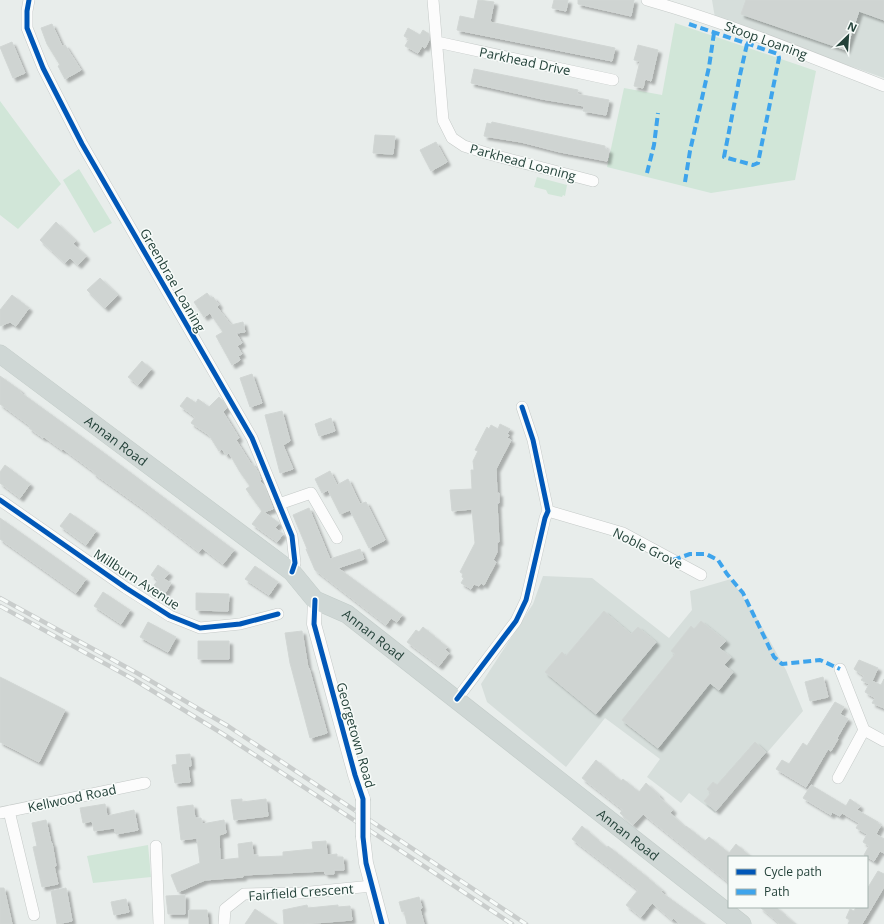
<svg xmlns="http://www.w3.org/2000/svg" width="884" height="924" font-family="'Open Sans',sans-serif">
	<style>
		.built { fill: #d6dedb }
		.green { fill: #d1e6d8 }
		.building { fill: #cfd4d2; stroke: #d1d6d4; filter: url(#shadow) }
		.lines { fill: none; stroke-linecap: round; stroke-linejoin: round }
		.minor-casing { stroke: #c5cac8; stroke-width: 12 }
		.tertiary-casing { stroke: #c5cac8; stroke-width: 15 }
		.primary-casing { stroke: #c3ccc9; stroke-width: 19 }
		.minor { stroke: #fcfcfc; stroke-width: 11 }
		.tertiary { stroke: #fcfcfc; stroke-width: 14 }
		.primary { stroke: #cfd7d5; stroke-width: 18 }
		.rail-casing { stroke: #c9cdcc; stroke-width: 4.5 }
		.rail { stroke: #f7fbf9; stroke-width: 3; stroke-dasharray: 9; stroke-linecap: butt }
		.tertiary-bridge-casing { stroke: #c5cac8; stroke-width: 15; stroke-linecap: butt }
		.tertiary-bridge { stroke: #fcfcfc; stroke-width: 14 }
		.quiet { stroke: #3ea4ec; stroke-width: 4; stroke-dasharray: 8 4; stroke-linecap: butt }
		.cycleway-casing { stroke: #f7fbf9; stroke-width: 8 }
		.cycleway { stroke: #0057b8; stroke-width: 5 }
		.labels { text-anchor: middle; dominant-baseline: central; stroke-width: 3; stroke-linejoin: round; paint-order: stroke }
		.street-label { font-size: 13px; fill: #24423a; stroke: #f7fbf9 }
	</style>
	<defs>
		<filter id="shadow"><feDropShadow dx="3.5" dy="3.5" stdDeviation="1" flood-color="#0004"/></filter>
	</defs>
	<rect width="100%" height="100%" fill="#e8edeb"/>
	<path class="built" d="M712 0H884V78L715 18Z
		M543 576 592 578 669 638 692 610 690 591 731 579 757 618 786 670 803 711 715 813 689 793 681 803 647 777 660 759 605 718 566 767 487 702 481 684 533 604Z"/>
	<path class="green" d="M675 23 816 71 795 180 711 193 607 167 624 88 662 95Z
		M0 101 61 184 18 229 0 215Z
		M79 169 112 223 94 233 63 180Z
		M537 177 567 185 565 196 563 195 562 197 548 194 546 190 534 187Z
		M148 845 151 877 93 883 87 856Z"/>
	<path class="building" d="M478 0 494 2 490 22 615 48 612 61 457 30 460 16 474 19Z
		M554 0H568L566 11 552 8Z
		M578 0H634L631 16 578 4Z
		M746 0H884V20L859 11 846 50 741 14Z
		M52 24 62 46 65 45 81 70 65 79 58 66 60 65 47 44 41 28Z
		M408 28 420 35 423 30 429 34V40L425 48 422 46 418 53 405 46 409 39 404 36Z
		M12 42 25 73 13 78 0 47Z
		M638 45 658 50 651 81 645 79 643 88 634 86 640 61 634 60Z
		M474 69 578 90 577 94 609 100 606 115 583 111 584 106 542 99 471 83Z
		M492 122 605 146V149L609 150 607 161 560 152 521 142 484 136 487 123 491 124Z
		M375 135 395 136 393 154 373 153Z
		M436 142 447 162 431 171 420 150Z
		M56 222 76 241 73 244 86 256 78 265 70 258 65 263 40 240Z
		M100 278 118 295 105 308 87 290Z
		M207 293 211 298 213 297 219 305 217 307 231 325 243 322 245 332 236 333 242 343 237 346 242 354 238 356 240 360 232 365 216 336 223 332 210 313 204 317 194 302Z
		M12 295 29 308 16 326 10 322 0 326V310Z
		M142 361 151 369 138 385 128 377Z
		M252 374 262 403 250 407 240 378Z
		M0 376 21 391 20 392 100 450 234 550 223 564 202 548 199 552 142 508 93 473 94 472 63 449 62 450 44 437 43 438 29 428 30 426 0 404Z
		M187 397 196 403 198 399 209 407 219 397 223 401 227 408 223 412 239 438 236 440 251 464 252 463 258 472 261 480 260 481 264 485 273 509 264 512 279 523 275 528 283 534 277 542 252 524 262 511 246 489 250 486 240 472 229 453 226 455 222 449 219 451 209 435 191 423 195 417 180 406Z
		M282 411 290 441 283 445 293 469 280 473 265 415Z
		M331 418 335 431 319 436 315 424Z
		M500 424 510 429 507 434 509 435 507 438 511 440 496 469 497 494 499 493V503H497L499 542H497V552L493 560 496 562 484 585 481 583 479 586 474 584 471 589 461 583 464 578 462 577 463 574 460 572 475 543 472 509 452 511 450 490 472 489 471 470H474L473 461 478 451 475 450 487 427 489 429 491 425 498 429Z
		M5 465 30 484 20 498 0 483V472Z
		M330 471 337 485 348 479 360 504 366 502 385 540 369 548 350 510 340 514 328 490 322 493 315 479Z
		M309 508 330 559 360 549 364 559 338 568 402 615 397 622 391 618 386 625 315 570 306 549 308 551 293 515Z
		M70 513 96 531 86 545 60 526Z
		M0 518 86 579 76 593 0 539Z
		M158 565 169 573 164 579 171 583 164 595 152 588 158 580 151 575Z
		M255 566 278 582 269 595 245 579Z
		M103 592 130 610 121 624 94 606Z
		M196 593 229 594 228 611 196 610Z
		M604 611 631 634 638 627 656 642 596 714 545 672 562 652 566 656Z
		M701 621 726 641 719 648 731 657 724 665 733 672 719 690 710 683 658 748 622 720 675 654 671 651 691 626 694 629Z
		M148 622 176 637 168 652 140 637Z
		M423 627 447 647 445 650 449 653 439 666 407 642 416 630 419 632Z
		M302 631 308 668H309L327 733 310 738 290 663 285 633Z
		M198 641H229V659H198Z
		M859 660 878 668 872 681 881 685 884 679V708L872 703 875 698 865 692 869 684 861 680 864 676 854 669Z
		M0 677 65 710 39 762 0 742Z
		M823 677 828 697 810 701 805 682Z
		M835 702 844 707 840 714 848 719 837 738 838 739 831 751 828 749 806 787 776 769 782 760 789 764 803 743 807 746Z
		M755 742 766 752 716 811 704 801 711 793 707 789 713 782 717 785Z
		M190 754 191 766H188L190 782 175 783 172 765 177 764 176 755Z
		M596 760 621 781 623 779 639 792 646 783 660 796 659 797 673 810 670 813 685 827 686 826 705 841 709 837 729 853 736 844 751 857H729V883L643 814 633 825 620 813 623 810 582 778Z
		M811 785 846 806 850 799 860 806 857 810 878 822 877 823 881 825 876 834 884 839V853L880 851 874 861 864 855 869 846 863 842 867 834 856 828 859 823 842 813 843 811 840 816 832 812 831 815 803 798Z
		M242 799V802L266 799 268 816 234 820 231 800Z
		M105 804 107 816 134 810 138 830 116 834 114 828 94 831 92 821 83 823 80 808Z
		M193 805 195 818H201L202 824 224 820 226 833 219 835 220 860 239 858 238 844 252 842 253 855H258V857L283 856V852L313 849 312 842 326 841 327 855 337 854V857H343L344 870H334V874H325L324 871 243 875V877L205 880 178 892 171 875 200 863 197 838 181 840 177 807Z
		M46 820 51 843H52L56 866H54L58 884 42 887 33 847 37 846 32 823Z
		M582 826 607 848 608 846 642 873 662 890 661 892 705 924H680L673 918 672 920 652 903 641 917 626 905 638 890 572 839Z
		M878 871 884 874V887L862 924H848L850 920 846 918 850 909 854 911 856 907H867V889Z
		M0 888H4L12 924H0Z
		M66 888 72 921 57 924 51 891Z
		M185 895V914H168L166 896Z
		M419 897 422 908 420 909 424 924H407L404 911 402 912 399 902Z
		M126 899 129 912 114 915 111 902Z
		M307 905 308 908 338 905V907L350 906 352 920 303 924H284L283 910Z
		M760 907H776L795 924H780Z
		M255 909 277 924H245Z
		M189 910H207L208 924H189Z"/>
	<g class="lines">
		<defs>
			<path id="minor" d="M29 0 27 11V28L43 68 82 144 252 438 292 536 295 563 292 572
				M433 0 443 120 452 138 464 146 489 154 593 181
				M647 0C728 23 806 55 884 86
				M437 42 613 80
				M0 500 126 588 170 616 200 628 240 624 278 614
				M279 504 311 493 337 538
				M548 511 623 533 701 575
				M840 669 864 730
				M457 699 516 621 526 600 545 518 548 511 533 440 522 407
				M838 778 864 730 884 741
				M9 811 34 915
				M0 813 145 783
				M156 846 159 924
				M224 924 225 909 244 894 300 893 372 886"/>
			<path id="tertiary" d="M315 600 314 624 355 775 363 799
				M363 837 366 863 382 924"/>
			<g id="primary">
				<path id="s1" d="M0 354 292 572 315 600 347 614 742 924"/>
			</g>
		</defs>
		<use href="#minor" class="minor-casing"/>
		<use href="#tertiary" class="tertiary-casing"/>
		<use href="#primary" class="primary-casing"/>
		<use href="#minor" class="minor"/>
		<use href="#tertiary" class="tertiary"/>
		<use href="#primary" class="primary"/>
		<defs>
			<path id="rail" d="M0 598 137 673 228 726 526 924
				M0 606 133 679 223 734 512 924"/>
		</defs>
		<use href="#rail" class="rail-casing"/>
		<use href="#rail" class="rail"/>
		<defs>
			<path id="tertiary-bridge" d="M363 799V837"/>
		</defs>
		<use href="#tertiary-bridge" class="tertiary-bridge-casing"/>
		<use href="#tertiary-bridge" class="tertiary-bridge"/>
		<path class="quiet" d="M689 24 778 54 779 58 758 163 753 165 724 157 740 75 747 44
			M647 173 654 145 658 113
			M685 182 690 151 709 67 714 33
			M673 560 690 554H706L718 560 727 574 743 593 774 657 782 664 820 660 840 669"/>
		<defs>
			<path id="cycleway" d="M29 0 27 11V28L43 68 82 144 252 438 292 536 295 563 292 572
				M0 500 126 588 170 616 200 628 240 624 278 614
				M315 600 314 624 355 775 363 799V837L366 863 382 924
				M457 699 516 621 526 600 545 518 548 511 533 440 522 407"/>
		</defs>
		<use href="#cycleway" class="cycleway-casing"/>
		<use href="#cycleway" class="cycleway"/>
	</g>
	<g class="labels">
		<g class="street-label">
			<text transform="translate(766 40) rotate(20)">Stoop Loaning</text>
			<text transform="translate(525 61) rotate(12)">Parkhead Drive</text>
			<text transform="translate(523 162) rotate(15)">Parkhead Loaning</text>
			<text transform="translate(173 280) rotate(60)">Greenbrae Loaning</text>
			<text stroke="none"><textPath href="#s1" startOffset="145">Annan Road</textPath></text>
			<text transform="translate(648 548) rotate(26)">Noble Grove</text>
			<text transform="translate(137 579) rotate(33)">Millburn Avenue</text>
			<text stroke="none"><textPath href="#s1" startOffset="469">Annan Road</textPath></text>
			<text transform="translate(356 735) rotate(74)">Georgetown Road</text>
			<text transform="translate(72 798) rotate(-12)">Kellwood Road</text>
			<text stroke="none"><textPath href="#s1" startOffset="793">Annan Road</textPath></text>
			<text transform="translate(301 892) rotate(-4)">Fairfield Crescent</text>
		</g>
	</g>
	<rect x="728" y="856" width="140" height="52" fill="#f7fbf9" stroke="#a3b1ad"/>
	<rect x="736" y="869" width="20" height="6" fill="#0057b8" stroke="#a3b1ad"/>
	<text x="764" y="876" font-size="12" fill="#24423a">Cycle path</text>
	<rect x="736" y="889" width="20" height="6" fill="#3ea4ec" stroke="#a3b1ad"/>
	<text x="764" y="896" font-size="12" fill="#24423a">Path</text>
	<g transform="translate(848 36) rotate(25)" stroke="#f7fbf9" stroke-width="3" paint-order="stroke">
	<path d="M0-3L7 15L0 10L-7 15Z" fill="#24423a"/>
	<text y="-6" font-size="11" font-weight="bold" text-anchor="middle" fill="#24423a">N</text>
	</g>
</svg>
